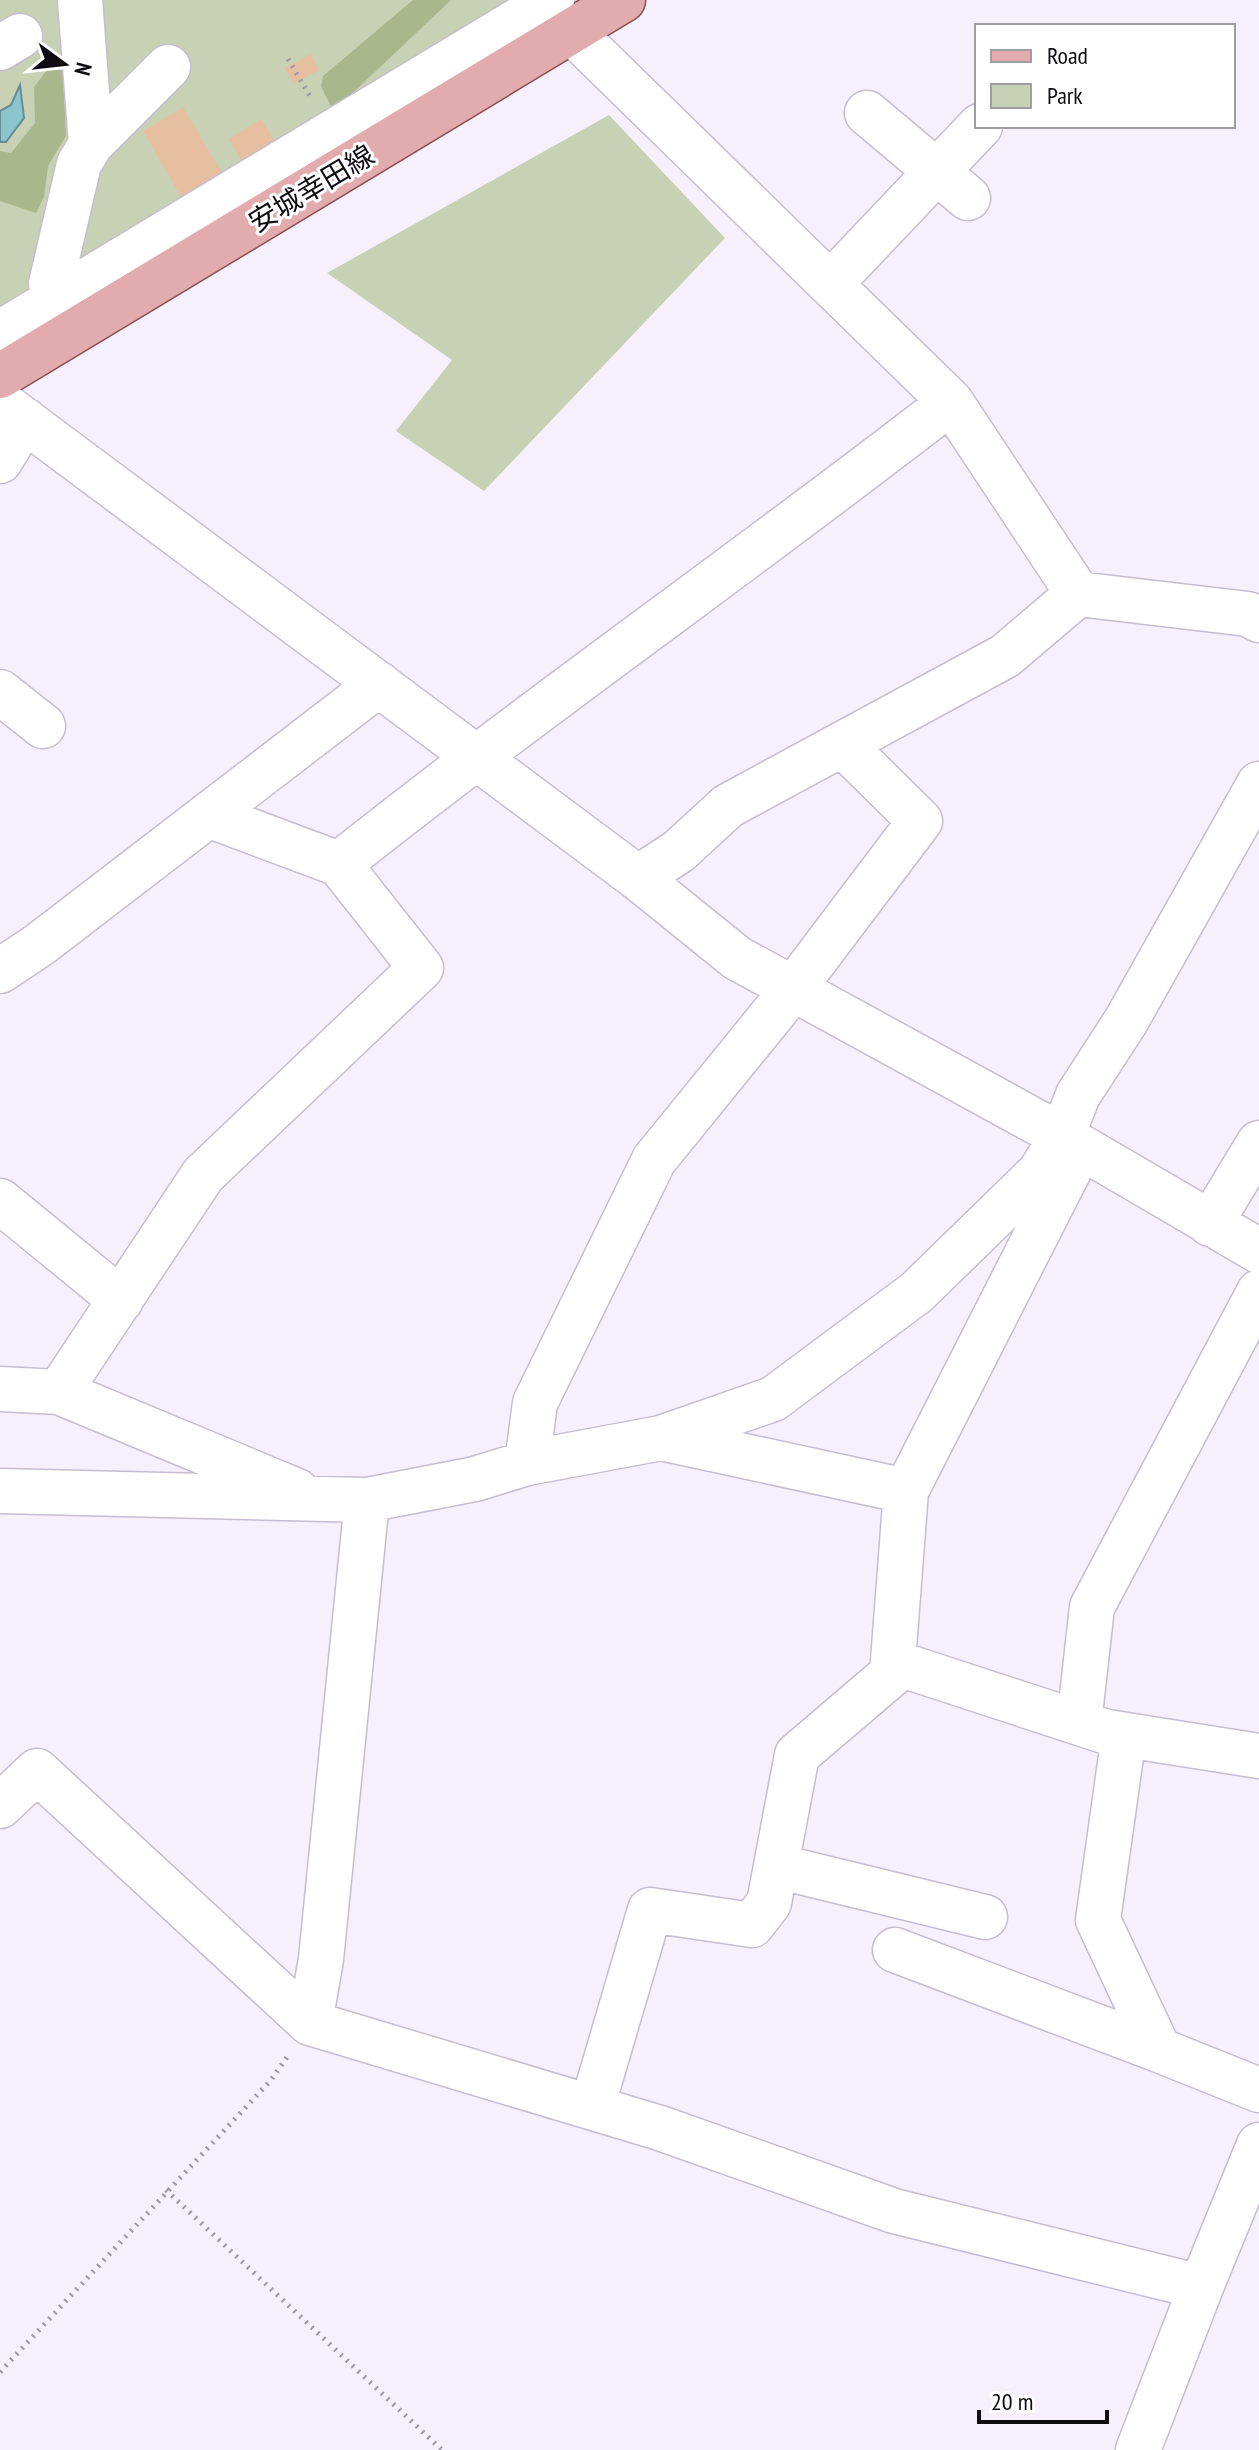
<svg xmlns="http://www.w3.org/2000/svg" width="1259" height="2450" font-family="'PT Sans Narrow','Noto Sans JP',sans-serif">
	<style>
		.green { fill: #c8d1b3 }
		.forest { fill: #aab78c }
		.water { fill: #8bc5ce; stroke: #668d96; stroke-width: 2 }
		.building { fill: #e6bfa0 }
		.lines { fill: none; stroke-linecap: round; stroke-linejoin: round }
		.minor-casing { stroke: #c6bdd1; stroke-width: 47 }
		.major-casing { stroke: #8b4f53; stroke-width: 47 }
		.path { stroke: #9d98a3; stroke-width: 5; stroke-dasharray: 2 6; stroke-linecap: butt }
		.minor { stroke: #fff; stroke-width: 44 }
		.major { stroke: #e2abad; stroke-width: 44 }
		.labels { text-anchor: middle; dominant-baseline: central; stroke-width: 6; stroke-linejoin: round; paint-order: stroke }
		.street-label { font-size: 28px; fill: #0e0b12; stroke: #fff }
	</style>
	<rect width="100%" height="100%" fill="#f6f0fd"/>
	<path class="green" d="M0 0H536L0 326Z
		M609 115 725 238 484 491 396 431 452 360 327 273Z"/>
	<path class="forest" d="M413 0H451L339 106 331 107 321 86 323 76Z
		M50 66 63 71 66 136 48 166 44 197 36 213 0 201V151L11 153 35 123 34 87Z"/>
	<path class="water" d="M20 85 24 118 6 142H0V111L11 105Z"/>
	<path class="building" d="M311 54 319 70 294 84 285 68Z
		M183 107 223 175 182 199 143 131Z
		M261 119 276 143 244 164 229 139Z"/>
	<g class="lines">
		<defs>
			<path id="minor" d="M80 0 91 144
				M0 48 20 36
				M867 113 968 198
				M830 284 980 126
				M71 316 51 284 79 164 91 144 168 67
				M0 333 552 0
				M0 402 638 878 737 958 1062 1136 1259 1251
				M951 402 1078 594
				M0 461 25 420
				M0 692 43 726
				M208 815 339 864C539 705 749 559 951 402L571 31
				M638 878 679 851 728 806 1005 656 1078 594 1248 614 1259 620
				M0 971 39 945 379 684
				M0 1201 121 1300
				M1210 1224 1259 1143
				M0 1389 59 1392 203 1175 421 968 339 864
				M59 1392 297 1491
				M661 1438 906 1491 1080 1149
				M527 1463 535 1403 654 1160 793 989 920 821 842 744
				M0 1491 367 1500 475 1479 527 1463 661 1438 773 1399 917 1292 1040 1172 1062 1136 1078 1095 1126 1021 1259 784
				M893 1662 1107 1732 1259 1756
				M1079 1723 1092 1607 1259 1292
				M1124 1735 1098 1920 1159 2050 1259 2090
				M0 1806 37 1771 310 2023 660 2128 894 2211 1201 2287 1138 2450
				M776 1866 985 1917
				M895 1950 1159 2050
				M310 2023 321 1959 367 1500
				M592 2107 650 1910 752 1925 769 1903 797 1755 892 1674 906 1491
				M1201 2287 1259 2145"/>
			<path id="major" d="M0 376 623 0"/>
		</defs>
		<use href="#minor" class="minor-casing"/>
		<use href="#major" class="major-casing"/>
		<path class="path" d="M288 59 311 98
			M166 2190 442 2450
			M0 2372 271 2080 287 2057"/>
		<use href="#minor" class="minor"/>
		<use href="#major" class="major"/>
	</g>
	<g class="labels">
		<g class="street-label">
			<text transform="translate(311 188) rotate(-31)">安城幸田線</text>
		</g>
	</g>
	<rect x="975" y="24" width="260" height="104" fill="#ffffff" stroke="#9f9da0" stroke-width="2"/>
	<rect x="991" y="50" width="40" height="12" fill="#e2abad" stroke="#9f9da0" stroke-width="2"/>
	<text x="1047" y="64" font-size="24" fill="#0e0b12">Road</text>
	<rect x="991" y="84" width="40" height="24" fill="#c8d1b3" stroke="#9f9da0" stroke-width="2"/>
	<text x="1047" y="104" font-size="24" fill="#0e0b12">Park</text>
	<g transform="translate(64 64) rotate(105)" stroke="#ffffff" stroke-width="6" paint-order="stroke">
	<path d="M0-6L14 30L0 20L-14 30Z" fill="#0e0b12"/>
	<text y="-12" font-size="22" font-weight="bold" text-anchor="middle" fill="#0e0b12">N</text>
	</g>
	<path d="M979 2410v12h128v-12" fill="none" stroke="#0e0b12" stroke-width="4"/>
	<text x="991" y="2410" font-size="24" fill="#0e0b12" stroke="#ffffff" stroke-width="6" paint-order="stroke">20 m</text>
</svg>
